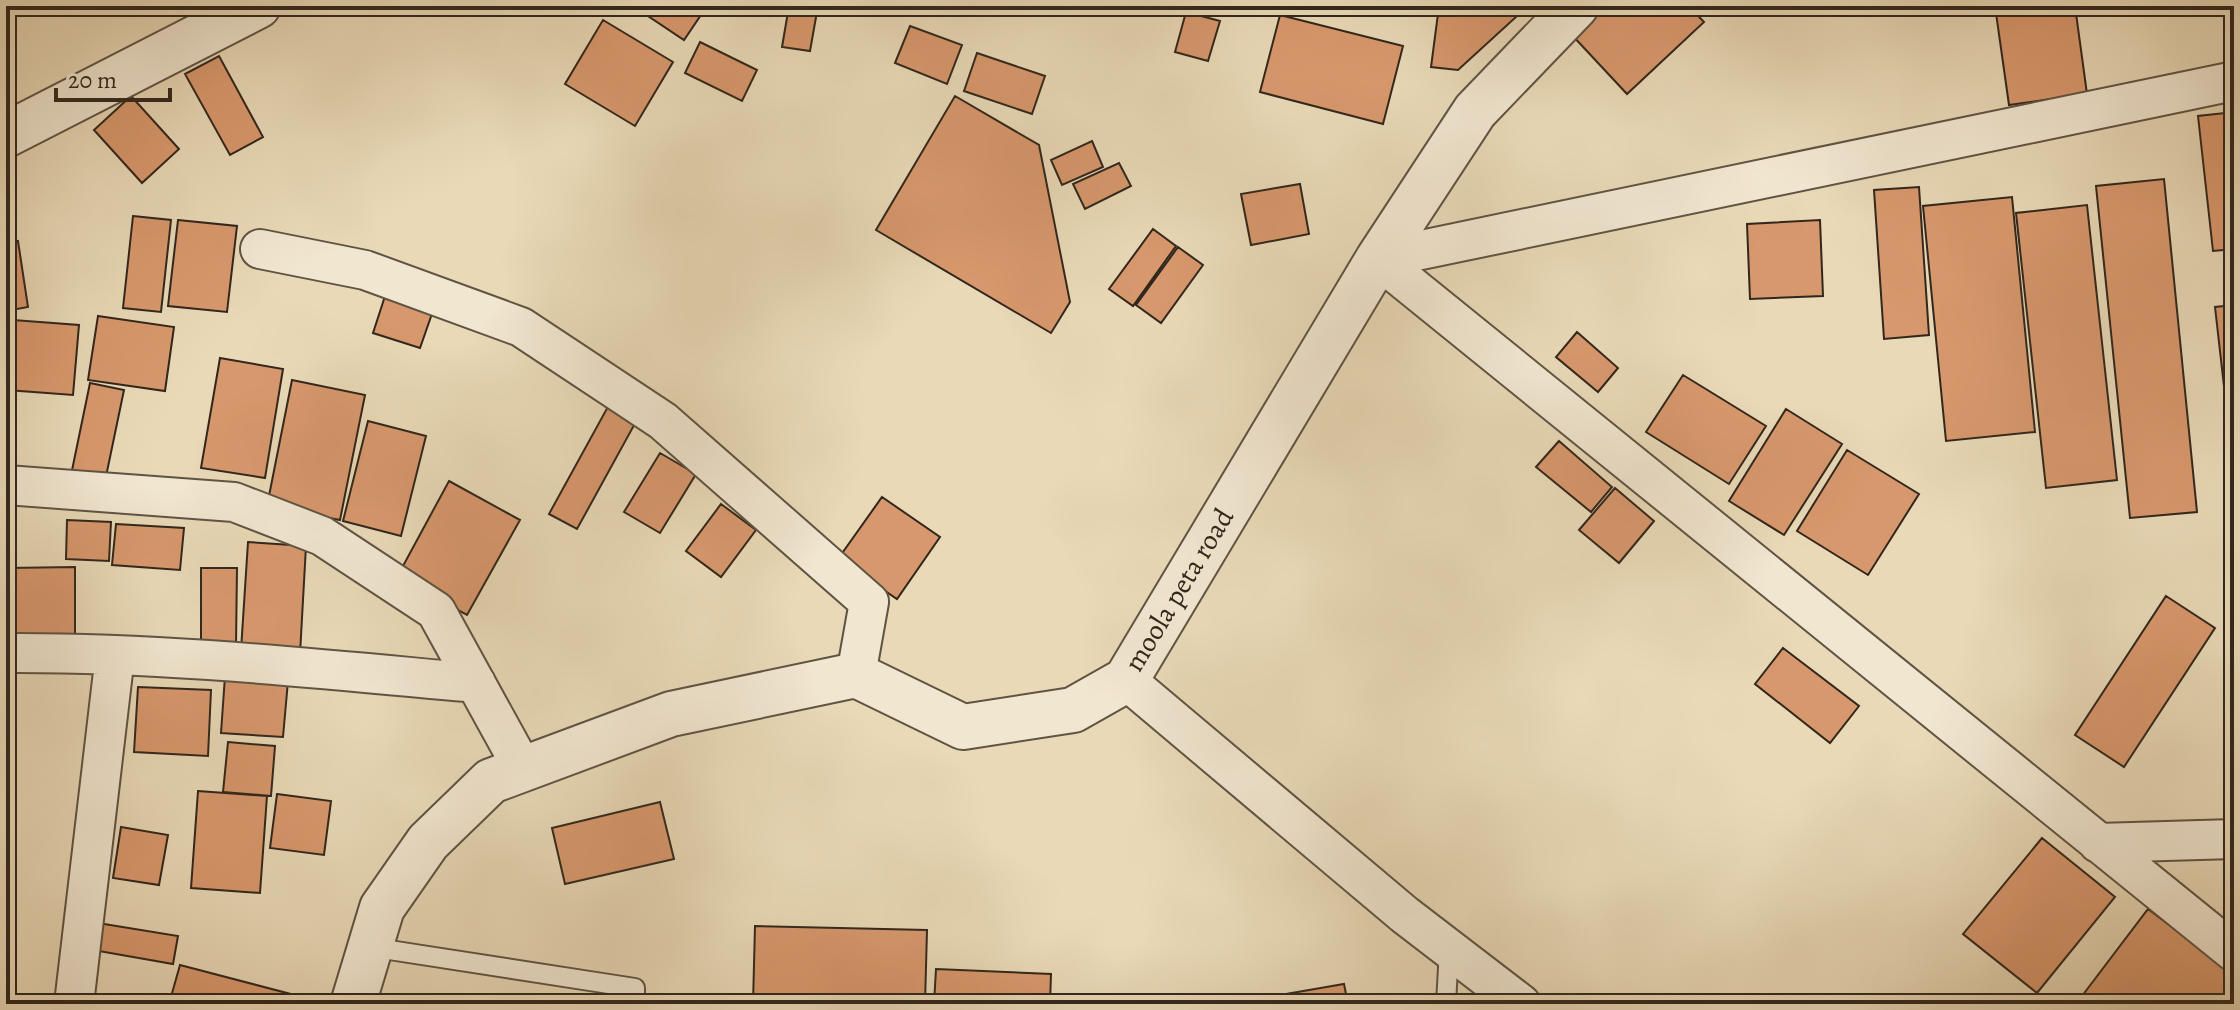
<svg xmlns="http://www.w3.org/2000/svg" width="2240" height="1010" font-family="Alegreya,serif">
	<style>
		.building { fill: #d8986d; stroke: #31271d; stroke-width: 2 }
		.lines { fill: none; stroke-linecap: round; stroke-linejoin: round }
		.service-casing { stroke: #5f5444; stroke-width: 22 }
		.minor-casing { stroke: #5f5444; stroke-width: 42 }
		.tertiary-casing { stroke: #5f5444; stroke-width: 48 }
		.service { stroke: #f1e6d0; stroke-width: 18 }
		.minor { stroke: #f1e6d0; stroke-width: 38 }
		.tertiary { stroke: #f1e6d0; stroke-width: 44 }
		.labels { text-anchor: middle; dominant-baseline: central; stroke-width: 6; stroke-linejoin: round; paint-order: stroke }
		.street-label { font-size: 28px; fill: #31271d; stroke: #f1e6d0 }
	</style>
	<rect width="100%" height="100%" fill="#e9d9b7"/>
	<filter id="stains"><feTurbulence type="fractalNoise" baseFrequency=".0025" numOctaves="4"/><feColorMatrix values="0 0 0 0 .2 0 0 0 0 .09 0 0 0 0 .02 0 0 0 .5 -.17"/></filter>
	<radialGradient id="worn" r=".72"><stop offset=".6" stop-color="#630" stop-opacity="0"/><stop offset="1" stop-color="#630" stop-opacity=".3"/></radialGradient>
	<path class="building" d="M633 6H707L684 40Z
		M789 6H818L810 51 782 47Z
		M1439 6H1518L1517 16 1458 70 1431 67Z
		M1600 6H1689L1704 22 1627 94 1571 34Z
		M1995 6H2075L2087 94 2009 105Z
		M1186 12 1220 21 1208 61 1175 52Z
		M1280 15 1403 46 1383 124 1260 92Z
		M603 20 673 62 635 126 565 84Z
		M910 26 962 45 947 84 895 63Z
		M700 42 757 70 742 101 685 73Z
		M977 53 1045 76 1032 114 964 91Z
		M219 56 263 137 230 155 185 74Z
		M131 96 179 149 142 183 94 130Z
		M955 96 1039 145 1070 302 1051 333 876 230Z
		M2234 112V249L2213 251 2198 116Z
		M1092 141 1103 167 1062 185 1051 160Z
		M1119 163 1131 186 1085 209 1073 184Z
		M2164 179 2197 512 2130 518 2096 186Z
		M1300 184 1309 234 1251 245 1241 194Z
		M1919 187 1929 335 1884 339 1874 190Z
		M2012 197 2035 432 1946 441 1923 206Z
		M2087 205 2117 480 2046 488 2016 213Z
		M133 216 171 220 161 312 123 308Z
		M178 220 237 226 227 312 168 306Z
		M1820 220 1823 296 1750 299 1747 224Z
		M1153 229 1176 246 1133 306 1109 289Z
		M18 241 28 307 6 311V243Z
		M1178 247 1203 265 1161 323 1136 305Z
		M386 293 434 308 420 348 373 333Z
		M2234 305V457H2232L2215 307Z
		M98 316 174 327 165 391 88 380Z
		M13 320 79 325 73 395 7 390Z
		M1577 332 1618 368 1598 392 1556 357Z
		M220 358 283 369 265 478 201 468Z
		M1683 375 1766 426 1729 484 1646 432Z
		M292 380 365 395 340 520 267 506Z
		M90 383 124 390 104 486 70 480Z
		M610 403 638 418 577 529 549 514Z
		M1786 409 1842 444 1784 535 1729 501Z
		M368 421 426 436 401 536 343 521Z
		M1559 441 1612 487 1591 512 1536 467Z
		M1847 450 1919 494 1868 575 1797 531Z
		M660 453 696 474 660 533 624 512Z
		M449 481 520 520 467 615 397 577Z
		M1615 488 1654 521 1619 563 1579 530Z
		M882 497 940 537 897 599 838 559Z
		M721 504 756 530 721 577 686 551Z
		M67 520 111 522 109 561 66 559Z
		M116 524 184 528 180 570 112 565Z
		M248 542 306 546 300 654 241 650Z
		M75 567V642L6 643V568Z
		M201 568H237L236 645H201Z
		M2166 596 2215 628 2124 767 2075 735Z
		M1783 648 1859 706 1830 743 1755 684Z
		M225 676 288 681 283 737 221 733Z
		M138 687 211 690 208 756 134 752Z
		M228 742 275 746 271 796 223 792Z
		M198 791 267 796 260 893 191 888Z
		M277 794 331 801 324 855 270 848Z
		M660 802 674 859 565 884 552 828Z
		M121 827 168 835 159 885 113 878Z
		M2042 838 2115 897 2037 993 1963 934Z
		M2148 909 2234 974V994L2226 1004H2076Z
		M98 923 178 936 173 964 93 950Z
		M755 926 927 930 925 1004H753Z
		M180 965 306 998 304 1004H169Z
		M936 969 1051 974 1050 1004H934Z
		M1344 984 1348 1004H1227Z"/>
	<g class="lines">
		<defs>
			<path id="service" d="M370 947 635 988V1004
				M1446 1004 1449 949"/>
			<path id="minor" d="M260 249 365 270 521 327 663 421 869 602 856 675
				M1378 259 2234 952
				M1378 259 2234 81
				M6 485 234 502 322 536 436 611 523 769
				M6 653C163 652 320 669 476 683
				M1126 680 1405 915 1521 1004
				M2098 843 2234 839
				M74 1004 115 655"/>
			<path id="tertiary" d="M6 135 258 6
				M353 1004 382 908 428 842 491 781 671 714 856 675 963 727 1073 710 1126 680 1378 259 1475 111 1576 6"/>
		</defs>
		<use href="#service" class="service-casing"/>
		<use href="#minor" class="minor-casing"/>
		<use href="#tertiary" class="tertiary-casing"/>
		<use href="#service" class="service"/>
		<use href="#minor" class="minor"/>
		<use href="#tertiary" class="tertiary"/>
	</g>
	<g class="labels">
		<g class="street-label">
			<text transform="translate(1179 590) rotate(-59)">moola peta road</text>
		</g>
	</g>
	<rect width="2240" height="1010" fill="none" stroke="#e9d9b7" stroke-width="32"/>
	<rect x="8" y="8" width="2224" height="994" fill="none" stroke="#31271d" stroke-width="4"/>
	<rect x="16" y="16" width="2208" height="978" fill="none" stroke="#31271d" stroke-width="2"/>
	<path d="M56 88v12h114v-12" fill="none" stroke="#31271d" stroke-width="4"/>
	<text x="68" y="88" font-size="24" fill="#31271d" stroke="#f1e6d0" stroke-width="6" paint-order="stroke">20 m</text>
	<rect width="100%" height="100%" filter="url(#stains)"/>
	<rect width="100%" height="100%" fill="url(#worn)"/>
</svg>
